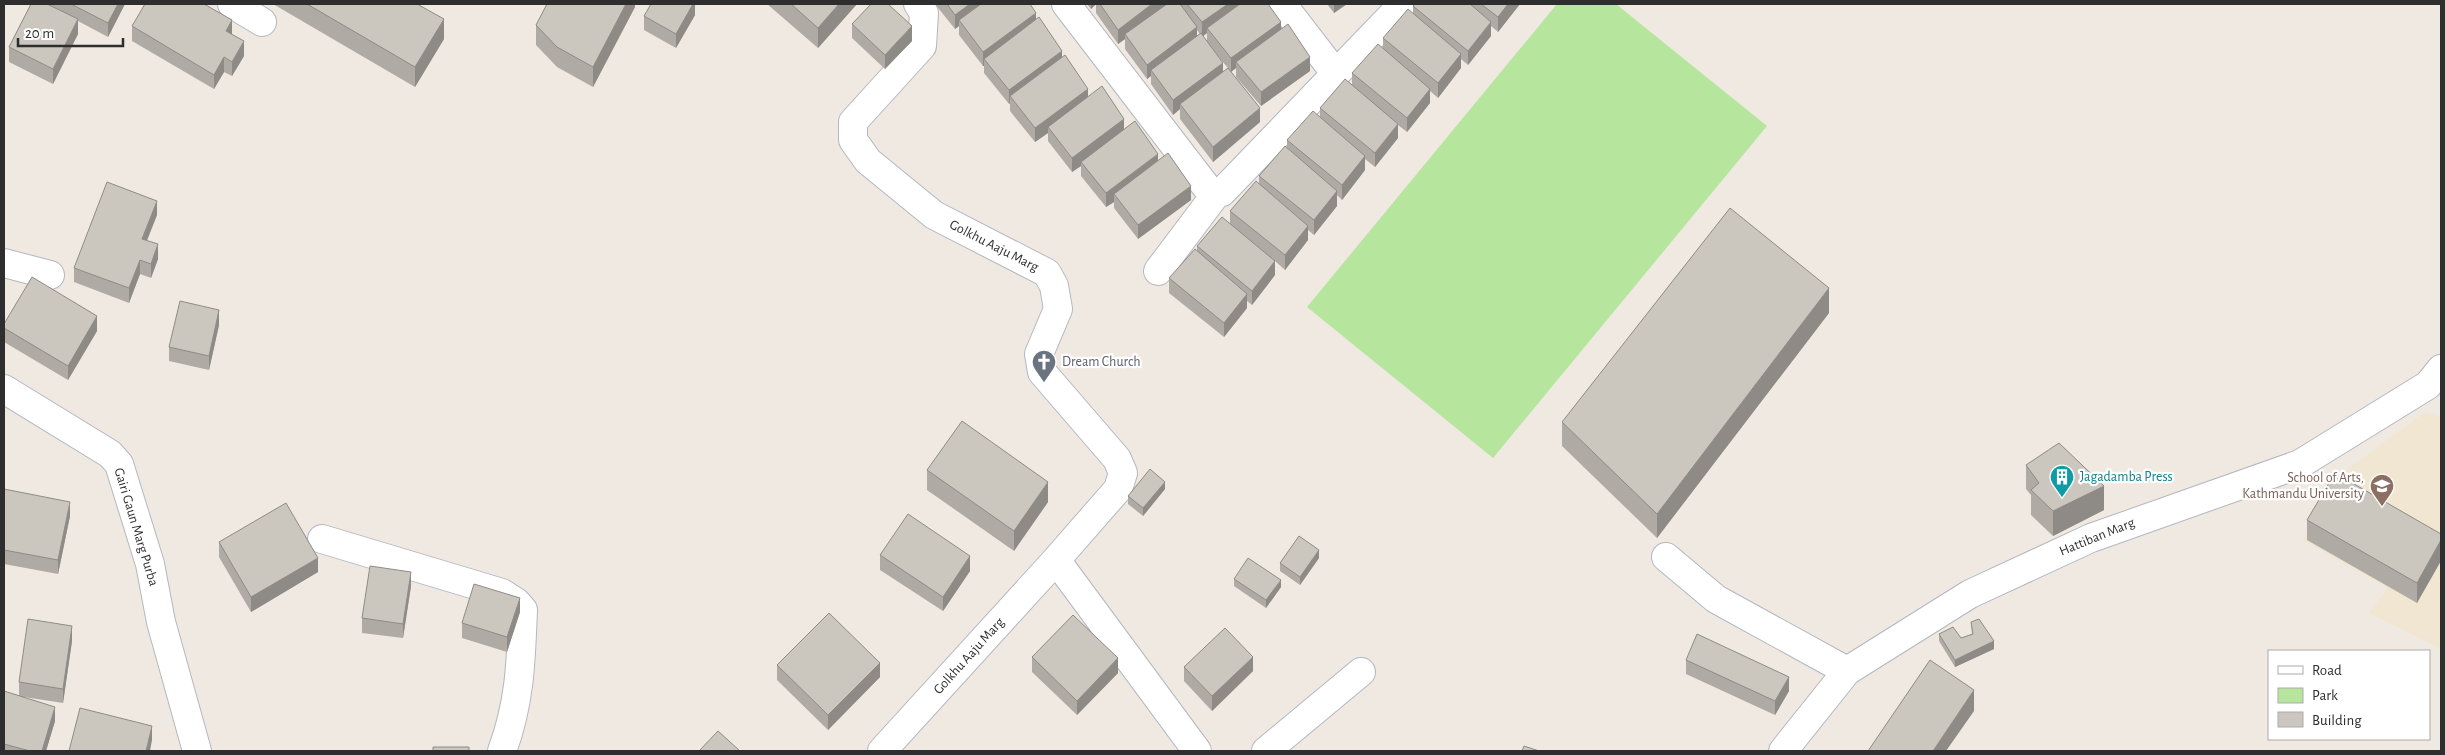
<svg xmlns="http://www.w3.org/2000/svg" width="2445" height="755" font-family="'Alegreya Sans',sans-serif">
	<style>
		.education { fill: #f0e6d1 }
		.green { fill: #b6e59e }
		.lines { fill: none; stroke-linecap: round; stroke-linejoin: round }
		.street-casing { stroke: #b4b7c1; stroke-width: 30 }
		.street { stroke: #fff; stroke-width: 28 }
		.wall { fill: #afaba4; fill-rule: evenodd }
		.shaded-wall { fill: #8e8b86 }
		.building { fill: #cbc7bf; stroke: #8e8b86 }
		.labels { text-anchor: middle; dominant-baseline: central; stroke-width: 4.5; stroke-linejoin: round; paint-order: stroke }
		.street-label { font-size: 14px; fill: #2e2e2e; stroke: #fff }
		.worship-label { font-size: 14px; fill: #5b616d; stroke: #fff; text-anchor: start }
		.culture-label { font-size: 14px; fill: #0d838f; stroke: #fff; text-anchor: start }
		.education-label { font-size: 14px; fill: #785e54; stroke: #fff; text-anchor: end }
	</style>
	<rect width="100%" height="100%" fill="#efe9e1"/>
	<path class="education" d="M2425 412 2441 417V649L2369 613 2388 588 2303 540 2343 473Z"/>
	<path class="green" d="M1557 4H1616L1767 126 1493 458 1307 307Z"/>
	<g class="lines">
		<defs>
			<path id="street" d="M232 4 262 22
				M918 4 924 13 922 46 853 122V140L868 161 934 215 1047 273 1054 286 1058 309 1039 354 1042 372 1117 459 1123 473 1118 489 1056 560
				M1066 4 1211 193 1222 192 1403 4
				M1282 4 1336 74
				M4 263 50 275
				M1158 271 1216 194
				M4 389 110 454 119 464 150 564 161 622 197 751
				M322 539 502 593 516 602 523 610C521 661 520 703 502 751
				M1666 557 1716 599 1847 671
				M882 751 1056 560 1197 751
				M1266 751 1361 672
				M1783 751 1847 671 1970 594 2091 538 2300 464 2428 385 2441 369"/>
		</defs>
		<use href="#street" class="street-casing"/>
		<use href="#street" class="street"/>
	</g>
	<path class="wall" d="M31 4H125L108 37 78 21V34L53 84 9 62V47Z
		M273 4H417L444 39 415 87Z
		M635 4V7L593 87 557 67 536 45V25Z
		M695 4V15L676 48 644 30V16Z
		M767 4H857L818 48Z
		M935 4H1030L1036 19 1088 96 1158 160 1191 200 1138 239 1114 208V202L1106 207 1081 176V166L1072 172 1048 141V133L1035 142 1010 111V103L1009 104 984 73V66H983L959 35V26L955 29Z
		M1087 4H1268L1281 29 1310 71 1261 106 1236 77V68L1231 72 1260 122 1213 162 1180 119V109L1173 115 1151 84V76L1147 79 1125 49V39L1118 44 1096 13V4L1091 9ZM1197 30 1200 34 1197 36ZM1207 33V42L1203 36ZM1213 50 1228 68 1223 72Z
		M1327 4H1347L1334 13Z
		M1415 4H1520L1498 32 1491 26V36L1468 65 1461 59V68L1438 98 1430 91V103L1407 132 1398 125V138L1375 167 1365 159V170L1342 200 1337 195V206L1314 235 1308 230V240L1285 270 1275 261V275L1252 305 1247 301V308L1224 337 1169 293V278L1197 251V246L1230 223V211L1259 184V176L1287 148V140L1320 117V108L1352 84V73L1383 48V38L1413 13V6Z
		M852 24 912 41 885 69 852 38Z
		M132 26 232 34 244 56 232 76 224 72 214 89 132 41Z
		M157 215 147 240 158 259 151 278 140 274 129 303 74 282V268Z
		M1829 313 1657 538 1562 446V422Z
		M4 324 97 331 68 380 4 342Z
		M219 325 209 370 169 361V347Z
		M2026 465 2104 510 2053 536 2031 515V495L2026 489Z
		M927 470 1048 502 1014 551 927 490Z
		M4 489 70 516 58 574 4 564Z
		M1165 489 1143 516 1128 504V496Z
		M2307 520 2441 534 2417 603 2307 540Z
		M219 542 318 572 251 612 219 557Z
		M880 555 970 571 943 611 880 570Z
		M1319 558 1300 585 1280 571V563Z
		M1234 579 1281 587 1266 608 1234 586Z
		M411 586 403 638 362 633V618Z
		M520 612 507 652 462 638V623Z
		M1971 622 1994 649 1955 667 1939 641V634L1961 638 1972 634Z
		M72 641 63 703 24 697 55 721 46 751H4V691L19 696V682Z
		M1032 657 1118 673 1077 715 1032 672Z
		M1686 660 1789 691 1775 715 1686 674Z
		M777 665 880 677 828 730 777 680Z
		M1184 667 1253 671 1212 711 1184 681Z"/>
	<path class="shaded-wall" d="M118 4H125L108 37V23Z
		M626 4H635V7L593 87V67Z
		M693 4H695V15L676 48V34Z
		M839 4H857L818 48V28Z
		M970 4H990L959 20V26L955 29V15Z
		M1091 4H1096L1091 9Z
		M1152 4H1168L1125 34V39L1118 44V30Z
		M1228 4H1248L1207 28V33L1202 37V22Z
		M1334 4H1347L1334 13Z
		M1508 4H1520L1498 32V17Z
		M1036 13V27L984 59V66H983V52Z
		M78 19V34L53 84V69Z
		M444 19V39L415 87V67Z
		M232 20V35L226 31Z
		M1281 22V37L1236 62V68L1231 72V58Z
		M1491 22V36L1468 65V51Z
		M912 26V41L885 69V55Z
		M1197 27V42L1151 70V76L1147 79V65Z
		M244 41V56L232 76V62Z
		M1062 51V65L1010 96V103L1009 104V90Z
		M1461 54V68L1438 98V83Z
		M224 57V72L214 89V75Z
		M1310 57V71L1261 106V92Z
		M1223 63V77L1180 104V109L1173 115V100Z
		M1088 89V103L1048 127V133L1035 142V128Z
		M1430 89V103L1407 132V118Z
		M1260 108V122L1213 162V147Z
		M1124 119V134L1081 162V166L1072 172V158Z
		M1398 124V138L1375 167V153Z
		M1158 154V169L1114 194V202L1106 207V193Z
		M1365 156V170L1342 200V185Z
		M1191 186V200L1138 239V225Z
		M1337 191V206L1314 235V220Z
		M157 201V215L142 253V239Z
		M1308 226V240L1285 270V255Z
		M158 244V259L151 278V264Z
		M140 260V274L129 303V288Z
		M1275 261V275L1252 305V291Z
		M1829 288V313L1657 538V514Z
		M1247 294V308L1224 337V323Z
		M219 310V325L209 370V356Z
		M97 316V331L68 380V366Z
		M1048 482V502L1014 551V531Z
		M1165 482V489L1143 516V508Z
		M2104 486V510L2053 536V511Z
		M70 502V516L58 574V560Z
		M2441 540V561L2417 603V583Z
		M1319 550V558L1300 585V577Z
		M970 556V571L943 611V597Z
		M318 558V572L251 612V597Z
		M411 572V586L403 638V624Z
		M1281 580V587L1266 608V600Z
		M520 598V612L507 652V637Z
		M72 626V641L63 703V689Z
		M1994 641V649L1955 667V660Z
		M1253 657V671L1212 711V696Z
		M1118 658V673L1077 715V701Z
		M880 663V677L828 730V715Z
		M1789 677V691L1775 715V701Z
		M1974 690V711L1946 751H1933Z
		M55 707V721L46 751H42Z
		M152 726V740L150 751H146Z"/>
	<path class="building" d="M31 4H47L78 19 53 69 9 47Z
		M71 4H118L108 23Z
		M145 4H204L232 20 226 31 244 41 232 62 224 57 214 75 132 26Z
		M307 4H417L444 19 415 67Z
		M547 4H626L593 67 557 47 536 25Z
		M651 4H693L676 34 644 16Z
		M791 4H839L818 28Z
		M871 4H888L912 26 885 55 852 24Z
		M947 4H970L955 15Z
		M981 4H1030L1036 13 983 52 959 20Z
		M1100 4H1152L1118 30Z
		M1167 4H1180L1197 27 1147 65 1125 34Z
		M1187 4H1228L1202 22Z
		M1240 4H1268L1281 22 1231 58 1207 28Z
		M1415 4H1470L1491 22 1468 51 1413 6Z
		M1481 4H1508L1498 17Z
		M1408 9 1461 54 1438 83 1383 38Z
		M1039 17 1062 51 1009 90 984 59Z
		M1288 24 1310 57 1261 92 1236 62Z
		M1201 33 1223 63 1173 100 1151 70Z
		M1378 44 1430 89 1407 118 1352 73Z
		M1065 55 1088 89 1035 128 1010 96Z
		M1228 68 1260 108 1213 147 1180 104Z
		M1345 79 1398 124 1375 153 1320 108Z
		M1102 86 1124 119 1072 158 1048 127Z
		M1313 111 1365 156 1342 185 1287 140Z
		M1135 121 1158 154 1106 193 1081 162Z
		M1285 146 1337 191 1314 220 1259 176Z
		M1168 153 1191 186 1138 225 1114 194Z
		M1256 181 1308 226 1285 255 1230 211Z
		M107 182 157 201 142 239 158 244 151 264 140 260 129 288 74 268Z
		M1730 208 1829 288 1657 514 1562 422Z
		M1222 217 1275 261 1252 291 1197 246Z
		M1195 249 1247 294 1224 323 1169 278Z
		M32 277 97 316 68 366 4 328V324Z
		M180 301 219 310 209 356 169 347Z
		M962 421 1048 482 1014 531 927 470Z
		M2059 443 2104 486 2053 511 2031 490 2039 483 2026 465Z
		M1150 469 1165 482 1143 508 1128 496Z
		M2335 473 2441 534V540L2417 583 2307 520Z
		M4 489 70 502 58 560 4 550Z
		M286 503 318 558 251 597 219 542Z
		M908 514 970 556 943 597 880 555Z
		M1299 536 1319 550 1300 577 1280 563Z
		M1248 558 1281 580 1266 600 1234 579Z
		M370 566 411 572 403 624 362 618Z
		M474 584 520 598 507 637 462 623Z
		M829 613 880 663 828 715 777 665Z
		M1073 615 1118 658 1077 701 1032 657Z
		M28 619 72 626 63 689 19 682Z
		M1979 619 1994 641 1955 660 1939 634 1953 627 1961 638 1973 634 1971 622Z
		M1225 628 1253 657 1212 696 1184 667Z
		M1697 634 1789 677 1775 701 1686 660Z
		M1930 660 1974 690 1933 751H1868Z
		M4 691 55 707 42 751H30L4 744Z
		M80 708 152 726 146 751H69Z
		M718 731 740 751H699Z
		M1524 746 1539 751H1522Z
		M433 747H469V751H433Z"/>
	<defs>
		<symbol id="church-pin" viewBox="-11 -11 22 30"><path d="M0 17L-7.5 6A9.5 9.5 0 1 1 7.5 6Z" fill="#6b7280" stroke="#fff"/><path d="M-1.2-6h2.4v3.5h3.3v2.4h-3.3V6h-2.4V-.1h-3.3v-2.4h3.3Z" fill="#fff"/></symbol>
		<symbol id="building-pin" viewBox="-11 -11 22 30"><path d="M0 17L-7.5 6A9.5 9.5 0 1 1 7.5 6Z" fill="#0f9aa8" stroke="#fff"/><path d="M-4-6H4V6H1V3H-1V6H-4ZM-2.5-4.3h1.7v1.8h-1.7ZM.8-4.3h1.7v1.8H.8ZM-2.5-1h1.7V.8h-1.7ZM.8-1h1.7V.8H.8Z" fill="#fff"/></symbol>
		<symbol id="university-pin" viewBox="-11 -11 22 30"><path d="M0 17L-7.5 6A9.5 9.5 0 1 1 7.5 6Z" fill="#8d6e63" stroke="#fff"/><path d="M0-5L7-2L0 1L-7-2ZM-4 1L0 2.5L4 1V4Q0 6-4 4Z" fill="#fff"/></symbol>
	</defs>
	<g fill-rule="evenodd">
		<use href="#church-pin" x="1030" y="348" width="28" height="38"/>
		<use href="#building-pin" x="2048" y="463" width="28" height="38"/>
		<use href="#university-pin" x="2368" y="472" width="28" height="38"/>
	</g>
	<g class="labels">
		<g class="street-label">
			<text transform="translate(994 246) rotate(27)">Golkhu Aaju Marg</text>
			<text transform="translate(136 527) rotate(73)">Gairi Gaun Marg Purba</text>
			<text transform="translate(2097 537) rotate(-22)">Hattiban Marg</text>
			<text transform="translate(969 656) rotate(-48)">Golkhu Aaju Marg</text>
		</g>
		<g class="worship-label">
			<text x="1062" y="362">Dream Church</text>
		</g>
		<g class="culture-label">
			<text x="2080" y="477">Jagadamba Press</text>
		</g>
		<g class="education-label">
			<text x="2364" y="478">School of Arts,<tspan x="2364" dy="16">Kathmandu University</tspan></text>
		</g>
	</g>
	<rect width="2445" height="755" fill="none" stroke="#2e2e2e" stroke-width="10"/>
	<rect x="2268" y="650" width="162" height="90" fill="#ffffff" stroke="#ababab"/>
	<rect x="2278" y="666" width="25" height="8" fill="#ffffff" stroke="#ababab"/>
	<text x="2312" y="675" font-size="15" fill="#2e2e2e">Road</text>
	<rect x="2278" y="688" width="25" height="15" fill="#b6e59e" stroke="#ababab"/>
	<text x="2312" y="700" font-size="15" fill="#2e2e2e">Park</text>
	<rect x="2278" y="712" width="25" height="15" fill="#cbc7bf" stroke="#ababab"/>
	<text x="2312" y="725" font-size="15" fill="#2e2e2e">Building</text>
	<path d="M18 38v8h105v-8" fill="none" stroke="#2e2e2e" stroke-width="2.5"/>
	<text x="25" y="38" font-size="15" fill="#2e2e2e" stroke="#ffffff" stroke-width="4" paint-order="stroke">20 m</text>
</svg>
